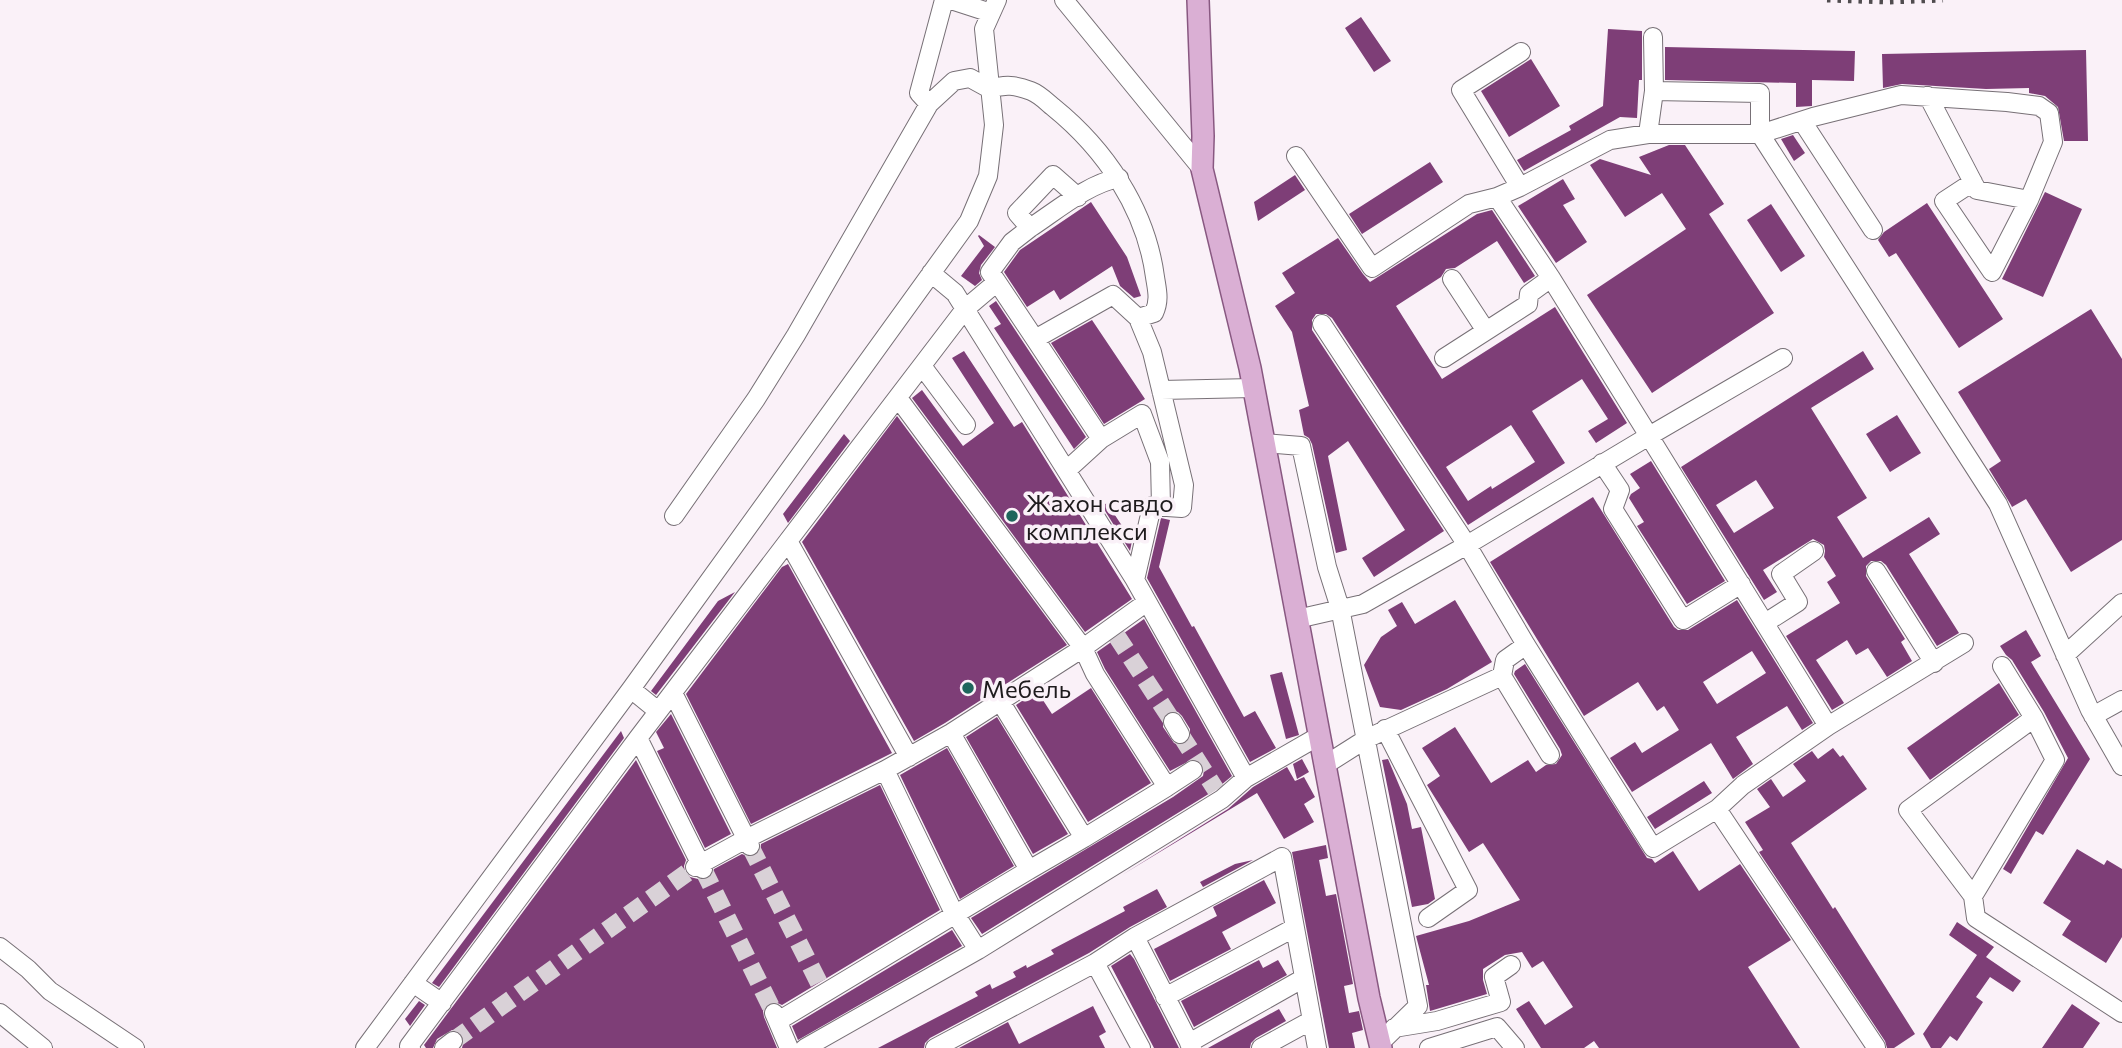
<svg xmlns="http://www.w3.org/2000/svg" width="2122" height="1048" font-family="Commissioner,sans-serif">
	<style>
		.building { fill: #7e3e77; fill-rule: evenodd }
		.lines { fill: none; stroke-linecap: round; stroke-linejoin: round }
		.minor-tunnel { stroke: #d9d1d7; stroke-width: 18; stroke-dasharray: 18 9; stroke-linecap: butt }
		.minor-casing { stroke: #777076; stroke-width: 20 }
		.major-casing { stroke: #885881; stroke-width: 24 }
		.minor { stroke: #fff; stroke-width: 18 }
		.major { stroke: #daafd4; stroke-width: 21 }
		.rail { stroke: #504c4f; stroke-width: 5; stroke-dasharray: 3.5 7; stroke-linecap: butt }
		.poi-dot { fill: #1e665c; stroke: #faf1f8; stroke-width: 2.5 }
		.labels { text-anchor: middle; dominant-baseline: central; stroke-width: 7; stroke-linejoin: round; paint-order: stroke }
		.poi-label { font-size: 24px; fill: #1e1b1d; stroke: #faf1f8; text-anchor: start }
	</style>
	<rect width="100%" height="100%" fill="#faf1f8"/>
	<path class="building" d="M1361 17 1391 61 1374 72 1345 28Z
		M1608 29 1642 31V80H1639L1637 118 1620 117 1524 171 1517 160 1571 130 1569 126 1603 106Z
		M1665 47 1855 51 1854 81 1812 80V106L1796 107V83L1665 80Z
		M2086 50 2088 141H2064L2058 107 2045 96 2029 93V88L1986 89 1902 84 1883 88 1882 54Z
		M1531 59 1560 106 1509 137 1481 91Z
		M1793 135 1805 153 1794 161 1781 139Z
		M1669 145H1685L1724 204 1709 214 1774 313 1652 393 1587 295 1686 229 1662 193 1625 217 1590 165 1600 159 1651 175 1639 157Z
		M1430 162 1443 182 1362 234 1349 214Z
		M1295 175 1305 190 1258 221 1254 202Z
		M1563 179 1575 199 1563 205 1587 242 1556 263 1518 206Z
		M2045 192 2082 209 2043 297 2002 279Z
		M1091 202 1127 257 1141 296 1134 298 1120 286 1112 266 1060 300 1054 290 1027 307 1004 272 1020 250Z
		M1927 203 2003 319 1959 348 1896 253 1889 257 1878 240 1884 232Z
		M1771 204 1805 256 1781 272 1747 220Z
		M1492 210 1535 276 1524 283 1497 241 1455 268 1446 269 1441 277 1396 306 1442 379 1555 307 1627 423 1596 443 1588 431 1608 419 1582 379 1532 411 1565 463 1468 525 1332 318 1326 314H1316L1312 320V330L1444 531 1374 577 1362 558 1405 530 1348 441 1328 456 1347 550 1336 553 1312 444 1309 438 1304 435 1299 410 1309 406 1292 332 1275 306 1295 293 1282 273 1338 238 1363 274 1370 282 1477 214ZM1511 425 1535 462 1492 489 1491 486 1468 501 1446 467Z
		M979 235 995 247 981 265 979 273 982 280 975 286 961 276 984 246 978 236Z
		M996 301 1086 437 1074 449 994 328 1001 324 989 306Z
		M2091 309 2122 359V540L2071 572 2026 499 2012 507 2011 505 1989 469 2001 461 1958 392Z
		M1092 320 1145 399 1104 424 1051 343Z
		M964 351 1014 427 1022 422 1132 599 1085 632 912 398 922 390 963 446 994 423 952 358Z
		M1863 351 1874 369 1811 408 1867 498 1837 517 1863 558 1929 517 1940 534 1909 554 1959 633 1937 646 1886 565 1881 561H1871L1866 566V576L1905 639 1901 642 1912 661 1887 677 1868 648 1856 655 1847 640 1816 660 1844 703 1832 710 1786 636 1840 603 1827 582 1836 576 1824 557 1825 551 1824 545 1813 539 1763 570 1777 592 1764 600 1681 467ZM1756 480 1774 508 1734 533 1716 505Z
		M1897 415 1921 453 1890 472 1866 434Z
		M897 416 1067 645 945 723 914 741 802 542Z
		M844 434 850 441 788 523 783 514Z
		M1651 461 1725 581 1687 604 1637 526 1644 522 1629 498 1631 494 1640 488 1630 474Z
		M1593 497 1674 627 1678 630H1688L1737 600 1813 723 1802 730 1787 706 1736 737 1753 764 1733 779 1711 743 1632 792 1610 758 1635 742 1642 753 1679 730 1664 706 1657 711 1638 682 1584 716 1490 562ZM1752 651 1766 673 1717 704 1703 682Z
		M1107 503 1132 541 1130 551 1102 506Z
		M1161 518 1170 520 1159 567 1192 627 1194 626 1244 717 1255 711 1276 748 1250 762 1147 578Z
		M788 564 892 753 751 824 686 694 782 567Z
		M735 592 656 695 651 691 718 601Z
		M1455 600 1492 662 1447 689 1401 710 1380 707 1364 665 1381 637 1397 626 1388 610 1402 602 1415 624Z
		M1144 619 1232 776 1215 790 982 934 971 918 1173 797 1203 776 1204 770 1203 764 1199 760 1193 759 1170 771 1105 669 1097 652ZM1172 711 1178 712 1182 716 1190 729V739L1185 744 1179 745 1174 743 1163 727V717L1167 713Z
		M2026 630 2041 656 2031 662 2090 759 2043 835 2036 831 2011 874 2003 869 2068 758 2044 712 2012 660 2006 655 2000 646Z
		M1525 664 1647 858 1652 859 1655 863 1673 851 1699 891 1740 864 1791 940 1748 967 1800 1048H1599L1594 1041 1584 1048H1541L1516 1009 1529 1001 1545 1025 1573 1007 1543 961 1532 968 1522 952 1505 955 1483 969V980L1487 994 1430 1011 1426 985H1429L1416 936 1469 921 1520 900 1483 843 1469 852 1427 785 1440 776 1422 748 1455 727 1491 783 1528 760 1536 772 1546 765 1556 764 1562 755 1560 749 1514 674 1515 671Z
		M1282 672 1299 735 1286 739 1270 675Z
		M1999 683 2019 715 1930 780 1907 748Z
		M1091 688 1151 783 1088 822 1016 705 1037 691 1052 714Z
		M671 714 731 834 705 848 657 751 664 748 656 732Z
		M997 717 1068 834 1033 854 966 737Z
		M621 731 624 738 439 987 432 983Z
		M947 748 1014 866 960 899 900 775Z
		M1833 748 1840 757 1843 755 1867 789 1791 843 1833 909 1835 907 1915 1034 1894 1048H1887L1885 1041 1759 852 1763 850 1745 822 1770 807 1757 789 1771 779 1783 797 1806 781 1793 764 1812 751 1818 759Z
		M1302 759 1309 772 1297 779 1293 764Z
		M1388 759 1407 804 1412 829 1421 827 1435 899 1428 904 1412 907 1382 760Z
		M636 760 686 860 684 866 685 872 690 877 702 880 709 879 714 869 742 854 749 857 754 856 760 852 761 844 880 785 940 910 782 1005 775 1002 765 1006 763 1011 764 1017 777 1048H462L464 1040 462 1035 458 1031 452 1030 437 1039 433 1048H426L424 1045Z
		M1287 767 1295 781 1304 777 1315 797 1304 804 1314 822 1284 839 1257 793 1122 875 1228 809 1253 787Z
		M1704 781 1712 793 1655 829 1647 817Z
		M1326 845 1328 858 1319 860 1326 896 1336 894 1353 984 1344 986 1349 1013 1359 1011 1363 1030 1352 1033 1355 1048H1329L1292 852Z
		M2077 849 2104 865 2107 860 2122 869V937L2106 963 2062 935 2071 921 2043 903Z
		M1253 860 1203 887 1200 882 1235 864Z
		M1264 880 1276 903 1222 932 1231 949 1170 981 1154 949 1217 916 1213 907Z
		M1157 889 1167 907 1130 927 1089 953 930 1038 925 1043 924 1048H878L978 996 975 992 990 984 992 989 1016 977 1013 972 1026 965 1027 968 1054 954 1051 950 1125 911 1123 907Z
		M1957 922 1994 947 1986 957 2021 981 2013 992 1990 977 1976 997 1983 1002 1957 1041 1950 1036 1941 1048H1931L1923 1034 1977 955 1949 935Z
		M952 930 962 946 798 1040 792 1026Z
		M1130 954 1134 959 1179 1048H1154L1111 966Z
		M1259 960 1263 968 1278 960 1287 975 1194 1027 1181 1001Z
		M419 1001 425 1005 410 1026 405 1019Z
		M2072 1004 2100 1023 2083 1048H2042Z
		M1093 1006 1106 1032 1099 1036 1105 1048H959L1008 1022 1019 1044Z
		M1279 1009 1286 1021 1256 1038 1251 1043 1250 1048H1208Z"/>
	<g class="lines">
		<path class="minor-tunnel" d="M1116 635 1173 722
			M1180 734 1216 790
			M750 846 821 987
			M703 869 773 1011
			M453 1041 695 867"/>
		<defs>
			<path id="minor" d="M951 0 991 13
				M1064 0 1202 169
				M1654 91 1760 93V134L1998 504 2090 710 2122 766
				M929 104 919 93 944 0
				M1802 121 1873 230
				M1648 134 1654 91 1653 37
				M1296 156 1372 268 1469 204 1497 197 1551 278 1649 436 1783 358
				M1973 182 1944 201 1992 272 2029 200
				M1520 187 1461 90 1521 52
				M1078 197 1053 175 1017 213 1030 228C1056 211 1089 183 1119 178
				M1497 197 1520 187 1610 140 1648 134H1760L1813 117 1901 95 2007 102 2039 106 2049 113 2053 142 2029 200 1977 190 1928 96
				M931 273 955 293 965 309 997 282 1035 339 1113 295 1138 318 1152 352 1184 485 1182 508 1152 506 1135 580
				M1452 279 1486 331
				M997 282 990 272 1012 242 1030 228
				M1322 324 1467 545 1526 645 1653 848 1717 809 1743 785 1828 726 1964 643
				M1035 339 1101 439 1142 414 1160 462 1161 506
				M1444 358 1528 304 1529 294 1551 278
				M922 366 966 425
				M1161 390 1253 388
				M898 398 1083 648 1095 674 1167 787 1084 838 1000 701
				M1264 443 1301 446 1327 567 1340 608 1418 1006 1380 1043
				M1602 463 1620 490 1613 509 1683 620 1741 584
				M1067 470 1101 439
				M674 516 756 399 796 335 929 104 954 81 970 78 990 89C1005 84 1016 85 1031 91 1039 94 1046 101 1053 107 1105 149 1146 209 1155 277 1157 290 1160 300 1154 313L1138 318
				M1876 571 1934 663
				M1297 619 1363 604 1467 545 1649 436 1828 726
				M1765 623 1798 602 1781 574 1814 551
				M2065 655 2122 603
				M2002 666 2034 718 2055 760 1973 896 1976 918 2122 1013
				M1502 676 1505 660 1526 645
				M631 689 658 711
				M673 693 750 846
				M2093 716 2122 700
				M1173 722 1180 734
				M1385 729 1468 890 1428 918
				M638 738 703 869
				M909 757 788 541 965 309 1135 580 1246 778
				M1325 765 1366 739 1502 676 1550 755
				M885 770 952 909 978 950
				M1167 787 1193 770
				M1717 809 1876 1047 1875 1048
				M695 867 746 839 885 770 951 733 1083 648 1147 602
				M1029 870 1084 838
				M1973 896 1908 810 2034 718
				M1135 937 1192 1048
				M0 947 28 969 50 991 135 1048
				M1095 963 1141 1048
				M413 983 442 1003
				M1165 997 1294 928
				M0 1013 43 1048
				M774 1013 789 1048
				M778 1021 1029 870 951 733
				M1394 1028 1437 1021 1501 1002 1494 977 1511 965
				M1189 1043 1304 978
				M365 1048 631 689 969 221 988 176 994 125 984 29 997 0
				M411 1048 409 1046 638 738 788 541
				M444 1048 453 1041
				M805 1048 978 950 1222 799 1246 778 1319 736
				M935 1048 1095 963 1135 937 1282 857 1317 1048
				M1261 1048 1312 1020
				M1429 1048 1497 1027 1515 1048"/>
			<path id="major" d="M1198 0 1203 136 1202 169 1250 368 1369 998 1381 1048"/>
		</defs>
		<use href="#minor" class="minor-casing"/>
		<use href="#major" class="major-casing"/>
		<use href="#minor" class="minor"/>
		<use href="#major" class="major"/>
		<path class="rail" d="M1827 0 1888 2 1943 0"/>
	</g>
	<g class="poi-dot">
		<circle cx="1012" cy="516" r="7"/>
		<circle cx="968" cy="688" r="7"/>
	</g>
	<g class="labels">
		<g class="poi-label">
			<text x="1026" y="502">Жахон савдо<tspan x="1026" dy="28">комплекси</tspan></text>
			<text x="982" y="688">Мебель</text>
		</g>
	</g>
</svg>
